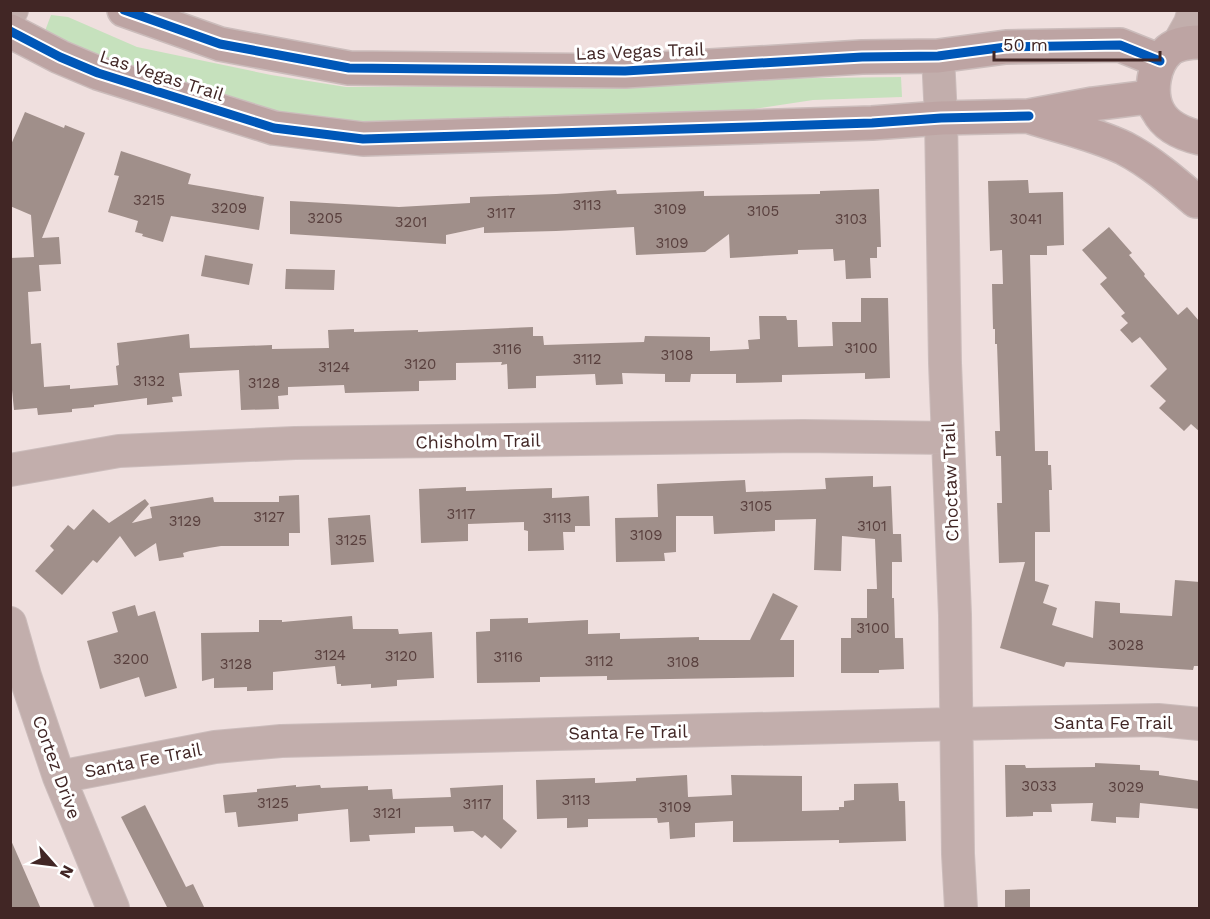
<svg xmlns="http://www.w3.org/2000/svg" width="1210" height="919" font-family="'Work Sans',sans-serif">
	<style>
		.green { fill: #c6e1bd }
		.building { fill: #a08f8a }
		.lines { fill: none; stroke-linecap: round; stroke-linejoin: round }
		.minor-casing { stroke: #cbbcbb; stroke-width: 34 }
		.major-casing { stroke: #cbbcbb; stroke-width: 36 }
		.minor { stroke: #c2aeac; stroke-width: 32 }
		.major { stroke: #bda4a3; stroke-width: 33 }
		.cycleway-casing { stroke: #fff; stroke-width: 13 }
		.cycleway { stroke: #0057b8; stroke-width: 9 }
		.labels { text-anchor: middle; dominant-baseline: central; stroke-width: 6; stroke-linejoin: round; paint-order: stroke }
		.number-label { font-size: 15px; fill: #59403e }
		.street-label { font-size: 18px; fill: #412625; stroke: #fff }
	</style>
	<rect width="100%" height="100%" fill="#efdfde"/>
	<path class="green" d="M51 15 68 17 137 47 271 75 346 87 495 86 651 80 901 77 902 97 813 100 728 113 421 123 354 121 273 112 124 67 45 31Z"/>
	<path class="building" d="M25 112 64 128 65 125 85 133 42 238 59 237 61 264 39 265 41 291 28 292 31 344 41 343 44 387 70 385V389L118 385 116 366 119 365 117 343 189 334 190 348 272 345V349L329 348 328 330 354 329V332L418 330V332L533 327V336H543L544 345 644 342 645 336 710 337V351L749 349 748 340 760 339 759 316H786L787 320H797L798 347 833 346 832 322H861V298H888L890 378 865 379V373L782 375V382L736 383V374H691L690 382H665V374L622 373 623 384 596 385 595 374 536 376V388L508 389 507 364 501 365 502 362 456 363V380L419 381V391L345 393 344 385 288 387V395L278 396 279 409 241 410 239 370 179 373 182 396 172 397 173 402 147 405V398L94 405V407L72 409V412L38 415 37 408 14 410 10 370V258L34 257 31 215 10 206V147Z
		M121 151 191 174 188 184 264 197 259 230 171 216 163 242 142 236 143 234 135 232 138 221 108 212 119 176 114 175Z
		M1028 180 1029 193 1063 192 1064 245 1047 246V255H1030L1035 451H1048V465H1051L1052 490H1049L1050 532H1035V581L1049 585 1043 603 1057 608 1052 625 1093 638 1095 601 1120 603V613L1172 616 1175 580 1200 582V666H1194L1193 670 1066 662 1064 667 1000 648 1025 562 999 563 997 503H1002L1001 456H996L995 431H1000L997 344H995V329H993L992 284H1003L1002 250 990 251 988 181Z
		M879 189 881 247H877V258H870L871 278 846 279 845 260 834 261 833 249 798 250V254L730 258 729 234 705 252 636 255 634 227 556 231 484 233V227L446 235V244L290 234V201L399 207 470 203V197L556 194 616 190 617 194 704 191V196L820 194V191Z
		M1109 227 1132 253 1129 255 1145 274 1144 276 1178 315 1187 307 1200 322V432L1191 424 1184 431 1159 408 1166 401 1150 386 1167 369 1140 337 1132 343 1120 330 1128 323 1121 316 1125 313 1100 284 1107 278 1082 250Z
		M205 255 253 264 249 285 201 276Z
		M286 269 335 270 334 290 285 289Z
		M873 476V487L891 486 893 534H901L902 562H892V598H894L895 638H903L904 669 879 670V673H841V638H851V618H867V589H877L875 539 842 536 841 571 814 570 816 519 775 520V531L714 534 713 516H676V552L664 553 665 561 616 562 615 518 658 517 657 484 745 480 746 492 826 489 825 478Z
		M466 487V491L552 488V498L589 496 590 526H575V532H563L564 550 528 551V531L524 530V522L468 524V541L421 543 419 489Z
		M299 495 300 533H289V546H221L190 551 183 553 184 557 159 561 156 543 135 557 120 536 97 563 93 560 62 595 35 571 54 550 50 546 68 525 74 530 93 509 109 523 145 499 149 504 132 523 152 518 150 507 213 497 214 502H279V496Z
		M370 515 374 562 331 565 328 518Z
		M773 593 798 606 780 640H794V677L607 680V676L540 677V682L477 683 476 632 490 631V619L528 618V623L588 620V634L620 633V639L699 637V640H750Z
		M135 605 138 616 155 611 177 688 145 697 139 677 100 689 87 641 118 632 112 612Z
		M352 616 353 629H398L399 634 432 632 434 678 397 680V686L371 688V684L341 686V684H337L335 666 273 672V690L247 691V687L214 688V678L202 681 201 633 259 632V620H282V622Z
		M1095 763 1140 765V770L1159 771V775L1200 781V809L1140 803 1139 818 1116 817V823L1091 821 1093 803 1051 804 1052 812H1033V816L1006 817 1005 765H1025L1026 768 1095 767Z
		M687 775 688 797 732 795 731 775 802 776V811L839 810V807H844V801L854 800V784L898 783 899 801H905L906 841 839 843V840L733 842V821L695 823V837L670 839 669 822 658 823 657 818 588 819V827L567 828V818L537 819 536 780 595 778V783L636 781V778Z
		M296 785V787L320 785 321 788 368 786V790L392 789 393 799 451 797 450 788 503 785V819L517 831 501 849 485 835 482 838 473 831 454 832 453 826 415 827V833L369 835 370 841 350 842 348 809 298 814V821L238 827 236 812 225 813 223 795 257 792V789Z
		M145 805 186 887 193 884 205 909H168L121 817Z
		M10 838 41 909H10Z
		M1030 889V909H1005V890Z"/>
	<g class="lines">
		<defs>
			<path id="minor" d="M10 13 12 10
				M1177 46 1190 23 1194 10
				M938 56 941 118 945 363 955 615 958 854 961 908
				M10 470 119 451 295 443 803 436 948 438
				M10 623 25 676 59 777 113 908
				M59 777 215 747 281 741 957 724 1158 720 1200 724"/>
			<path id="major" d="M124 10 220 44 349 68 625 71 862 57 938 56 1006 47 1120 45 1160 61
				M10 31 60 57 98 73 274 128 363 139 872 123 941 118 1029 116 1093 104 1149 97 1158 111
				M1200 42C1190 42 1176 44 1169 50 1153 64 1149 93 1158 111 1166 127 1183 134 1200 138
				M1031 117C1062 127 1095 134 1124 148 1151 162 1174 182 1196 201"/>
		</defs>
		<use href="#minor" class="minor-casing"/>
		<use href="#major" class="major-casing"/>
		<use href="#minor" class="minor"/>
		<use href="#major" class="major"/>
		<defs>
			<path id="cycleway" d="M124 10 220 44 349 68 625 71 862 57 938 56 1006 47 1120 45 1160 61
				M10 31 60 57 98 73 274 128 363 139 872 123 941 118 1029 116"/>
		</defs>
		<use href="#cycleway" class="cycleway-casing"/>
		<use href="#cycleway" class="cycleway"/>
	</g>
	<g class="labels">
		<g class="number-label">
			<text x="149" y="200">3215</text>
			<text x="587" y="205">3113</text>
			<text x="229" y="208">3209</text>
			<text x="670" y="209">3109</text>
			<text x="763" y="211">3105</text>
			<text x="501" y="213">3117</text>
			<text x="325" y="218">3205</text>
			<text x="851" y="219">3103</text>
			<text x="1026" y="219">3041</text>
			<text x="411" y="222">3201</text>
			<text x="672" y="243">3109</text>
			<text x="861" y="348">3100</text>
			<text x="507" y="349">3116</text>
			<text x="677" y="355">3108</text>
			<text x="587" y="359">3112</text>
			<text x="420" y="364">3120</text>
			<text x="334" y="367">3124</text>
			<text x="149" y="381">3132</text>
			<text x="264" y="383">3128</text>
			<text x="756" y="506">3105</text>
			<text x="461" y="514">3117</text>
			<text x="269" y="517">3127</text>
			<text x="557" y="518">3113</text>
			<text x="185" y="521">3129</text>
			<text x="872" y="526">3101</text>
			<text x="646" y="535">3109</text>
			<text x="351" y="540">3125</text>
			<text x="873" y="628">3100</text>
			<text x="1126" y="645">3028</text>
			<text x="330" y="655">3124</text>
			<text x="401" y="656">3120</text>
			<text x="508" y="657">3116</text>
			<text x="131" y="659">3200</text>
			<text x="599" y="661">3112</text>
			<text x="683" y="662">3108</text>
			<text x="236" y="664">3128</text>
			<text x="1039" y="786">3033</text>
			<text x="1126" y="787">3029</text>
			<text x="576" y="800">3113</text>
			<text x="273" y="803">3125</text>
			<text x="477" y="804">3117</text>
			<text x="675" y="807">3109</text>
			<text x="387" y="813">3121</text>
		</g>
		<g class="street-label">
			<text transform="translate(640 51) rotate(-2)">Las Vegas Trail</text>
			<text transform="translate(162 75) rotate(18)">Las Vegas Trail</text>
			<text transform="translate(478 441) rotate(-1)">Chisholm Trail</text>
			<text transform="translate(950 482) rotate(-92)">Choctaw Trail</text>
			<text x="1113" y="722">Santa Fe Trail</text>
			<text transform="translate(628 732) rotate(-1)">Santa Fe Trail</text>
			<text transform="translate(143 760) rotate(-11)">Santa Fe Trail</text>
			<text transform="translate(57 767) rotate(70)">Cortez Drive</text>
		</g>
	</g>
	<rect width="1210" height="919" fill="none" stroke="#412625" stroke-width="24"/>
	<g transform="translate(54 865) rotate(118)" stroke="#ffffff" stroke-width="4.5" paint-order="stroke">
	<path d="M0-4.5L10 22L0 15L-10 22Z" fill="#412625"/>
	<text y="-9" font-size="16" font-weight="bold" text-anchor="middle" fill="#412625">N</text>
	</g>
	<path d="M994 51v9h166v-9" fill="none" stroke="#412625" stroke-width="3"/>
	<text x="1003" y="51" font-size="18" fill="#412625" stroke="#ffffff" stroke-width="4.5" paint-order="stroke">50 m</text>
</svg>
